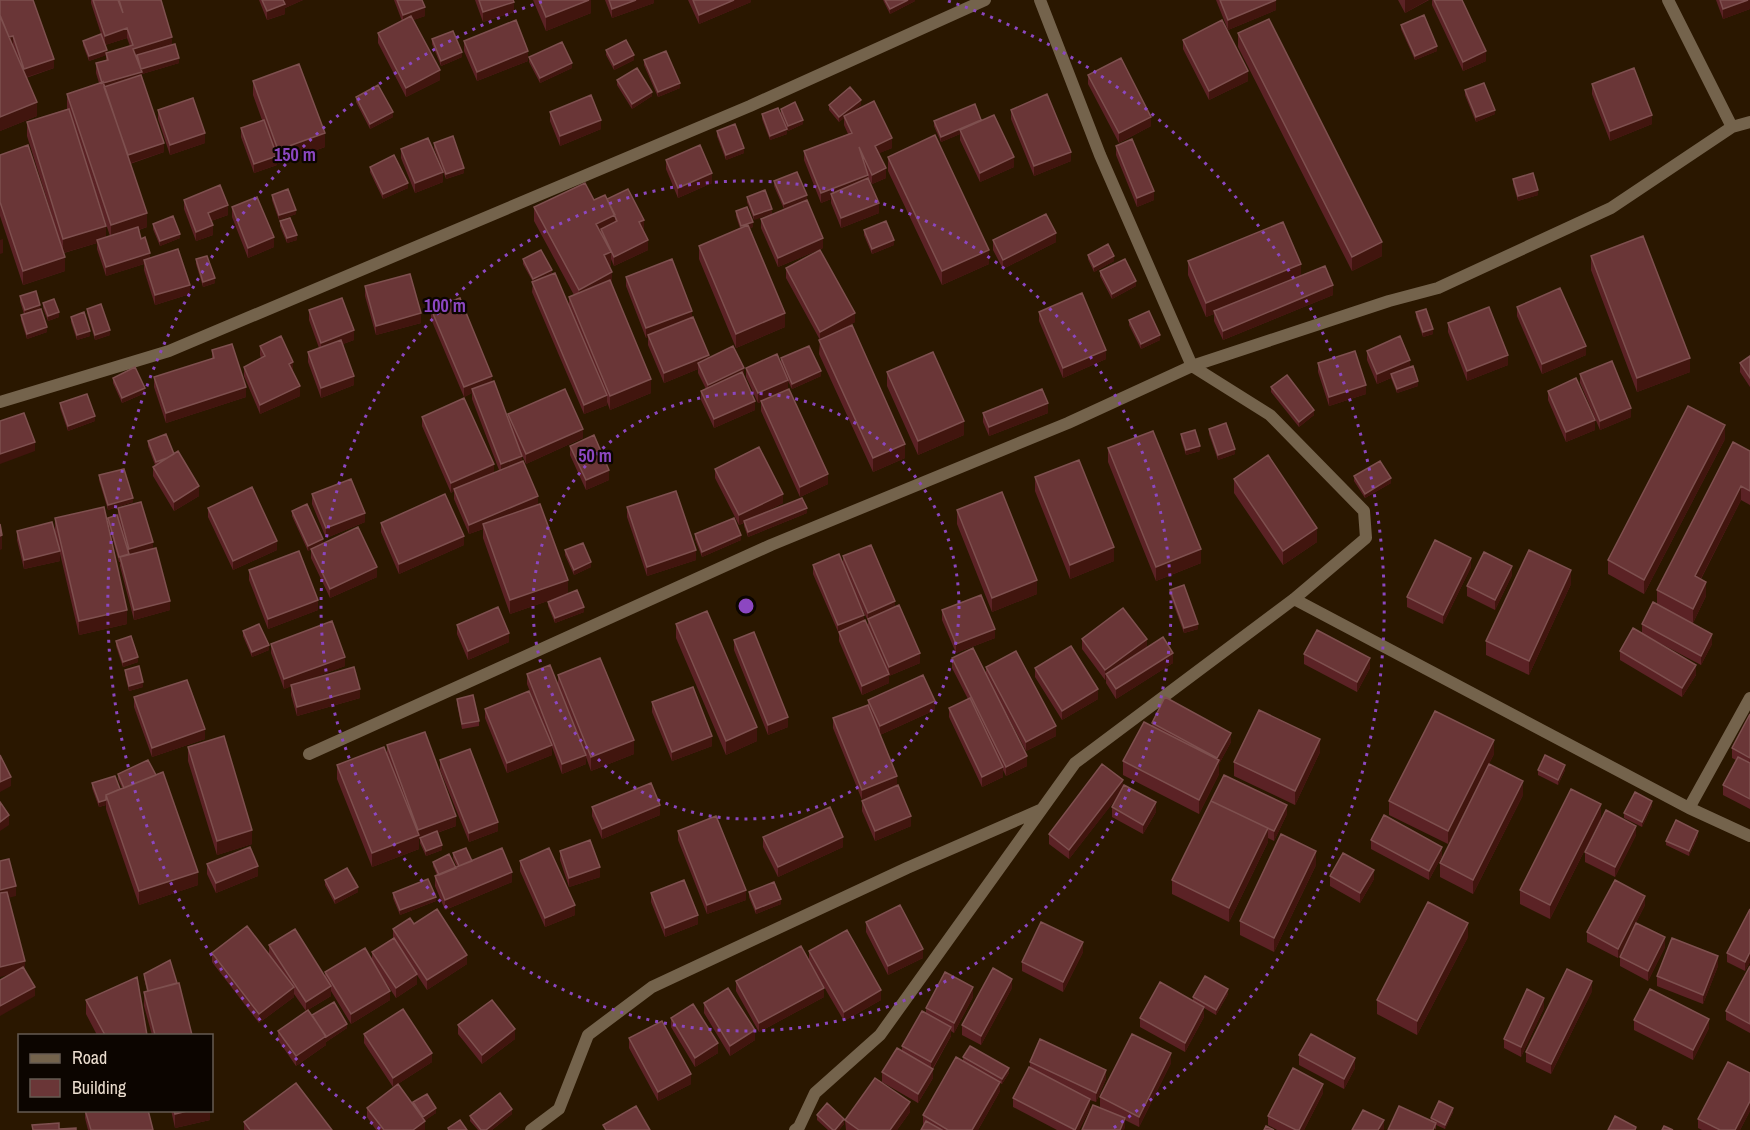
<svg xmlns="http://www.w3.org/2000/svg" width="1750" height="1130" font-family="'Archivo Narrow',sans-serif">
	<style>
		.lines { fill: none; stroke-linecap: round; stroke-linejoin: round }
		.minor { stroke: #74634c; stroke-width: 12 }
		.wall { fill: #5b2225; fill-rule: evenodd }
		.shaded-wall { fill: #41150e }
		.building { fill: #6a3637; stroke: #7e504f; stroke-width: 1.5 }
		.ring { fill: none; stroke: #8c47c1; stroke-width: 3; stroke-dasharray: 3 6 }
		.centre { fill: #8c47c1; stroke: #0c0500; stroke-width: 3 }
		.ring-label { font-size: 18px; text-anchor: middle; font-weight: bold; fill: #8c47c1; stroke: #0c0500; stroke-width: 4.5; stroke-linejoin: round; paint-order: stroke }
	</style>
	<rect width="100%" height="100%" fill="#2a1700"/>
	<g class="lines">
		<path class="minor" d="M1668 0 1732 127
			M0 402 169 351 750 106 985 0
			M1294 599 1689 808 1750 836
			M309 754 771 545 1068 423 1192 366 1389 301 1438 288 1611 208 1732 127 1750 122
			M1689 808 1750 698
			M531 1130 559 1109 588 1035 652 987 907 868 1040 810
			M795 1130 799 1127 815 1093 880 1035 1075 763 1294 599 1366 538 1364 511 1270 415 1192 366 1100 155 1040 0"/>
	</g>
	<path class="wall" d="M0 0 54 68 26 78 37 116 0 131Z
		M91 0H93L172 45 179 63 142 74V77L164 152 130 164 147 227 139 230 141 239 150 258 190 294 155 305 144 270V264L106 276 97 249V243L64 253 65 271 23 285 0 216V155L52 216 27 136V122L67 109V94L99 83 96 73V63L106 60V55L89 61 83 45V41L101 34 91 3ZM127 38 130 46 107 53 105 45ZM91 179 110 236 106 237Z
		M259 0H303L285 8V14L267 20Z
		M394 0H422L425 16 413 20 440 80 406 97 378 43V33L402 21Z
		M475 0H513L514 12 483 22Z
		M533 0H591V13L546 31Z
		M605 0H654V3L612 18Z
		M688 0H751V2L699 24Z
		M883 0H915V1L890 14Z
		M1216 0H1276V10L1228 30Z
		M1398 0H1429L1405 13Z
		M1432 0H1462L1486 61 1463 71 1432 5Z
		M1716 0H1750V9L1723 19Z
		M1401 25 1437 51 1415 60 1401 29Z
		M1238 33 1382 256 1352 271 1238 47Z
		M432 39 462 57 441 66 432 44Z
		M1183 40 1248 81 1209 100 1183 49Z
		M464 41 528 61 477 81 464 51Z
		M606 50 634 60 614 70 606 55Z
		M529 57 572 68 540 83 529 62Z
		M644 60 680 88 658 97 644 65Z
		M1088 75 1151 126 1119 143 1088 84Z
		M617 80 652 96 632 109 617 85Z
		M253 81 325 147 278 164 277 160V165L254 173 241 137V128L262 120 253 95Z
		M1592 84 1652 124 1610 141 1592 94Z
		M1465 90 1495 114 1476 122 1465 95Z
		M356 97 393 117 370 129 356 102Z
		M829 105H861L851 112 892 148 879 153 886 178 872 184 868 177 879 213 841 228 831 203V199L821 203 804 160V151L848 134 844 125V118L839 122 829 110Z
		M781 109 803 124 788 131 781 114Z
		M158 110 205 143 170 155 158 119Z
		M1011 110 1071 161 1034 176 1011 119Z
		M550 112 601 129 560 146 550 121Z
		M762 114 787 134 770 140 762 119Z
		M934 121H981L1014 167 980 182 960 140V134L941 142 934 126Z
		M717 131 744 153 726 160 717 136Z
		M434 143 464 173 446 179 434 148Z
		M1116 146 1154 200 1137 207 1116 155Z
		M401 149 443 182 415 193 401 158Z
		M888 157 989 264 942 285 888 171Z
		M666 160 712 183 678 198 666 169Z
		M370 167 408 188 383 199 370 172Z
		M1513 179 1538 195 1518 201 1513 184Z
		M774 181 807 200 823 248 778 267 761 228V219L784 209 774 186Z
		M765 190 754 220 747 202V197Z
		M272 195 296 214 279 220 272 200Z
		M184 200 228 215 211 221 213 235 196 241 184 209Z
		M594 200 644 230H643L648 250 614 266 611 259V266H609L612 286 651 393 610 410 607 402V405L584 414 532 292 533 282 523 264V259L552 274 569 307V297L574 295 534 221V207Z
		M232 207 274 247 248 258 232 217Z
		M736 211 753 227 750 228 785 327 736 348 699 259V246L740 228 736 216Z
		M280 221 297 240 287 243 280 226Z
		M153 224 180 238 160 246 153 229Z
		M864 230 894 245 872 254 864 235Z
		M993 240 1056 242 1003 269 993 250Z
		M1088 255 1114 261 1094 272 1088 259Z
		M1591 256 1690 372 1637 392 1591 270Z
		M196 259 215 283 203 287 196 264Z
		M1188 261 1301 276 1333 295 1223 340 1214 321V314L1206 317 1188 275Z
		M786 268 855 322 835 333 905 458 873 472 819 354 820 340 786 278Z
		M1100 271 1136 286 1112 299 1100 276Z
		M626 277 692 318 709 358 744 375 755 410 714 428 701 400V391L706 389 698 373V369L664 383 648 345V337L646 338 626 286Z
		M365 286 421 323 376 335 365 296Z
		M20 296 40 309 47 332 27 339 21 320V315L24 314 20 301Z
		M43 303 59 317 48 321 43 308Z
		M1517 307 1586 355 1542 374 1517 316Z
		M87 309 110 335 95 340 87 313Z
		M431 309 492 382 508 419V414L583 438 526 464 521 453 522 461 538 505 568 594 584 612 555 623 548 606V602L565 595 510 614 483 538V529L469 534 454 499V491L451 493 422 426V417L494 473 499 470 472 399V393L464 397 431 319Z
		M309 310 354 340 343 344 354 385 321 398 308 362V352L319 348 309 320Z
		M1039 312 1106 359 1063 378 1039 321Z
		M1416 312 1433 334 1423 337 1416 317Z
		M71 317 90 336 77 340 71 322Z
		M1129 320 1160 340 1141 349 1129 325Z
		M1448 323 1508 365 1467 381 1448 332Z
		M260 346 293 372 300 396 260 414 244 376V367L261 358 260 355Z
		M212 350 246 397 166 423 154 387V377L212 359Z
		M1367 351 1418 386 1397 393 1391 378 1377 384 1367 360Z
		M1750 356V387L1740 372V363Z
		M781 358 821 376 792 389 788 381V389L828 484 800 497 761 411V402L758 403 746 377V368L781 363Z
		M1318 363 1366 394 1329 406 1318 372Z
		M887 372 964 435 918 455 887 386Z
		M1580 374 1631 417 1600 430 1580 383Z
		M113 378 145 393 122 403 113 383Z
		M1271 387 1314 415 1299 427 1271 392Z
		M1548 391 1595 430 1566 442 1548 400Z
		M60 403 95 421 68 431 60 408Z
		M983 413H1048L989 436 983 422Z
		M1209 429 1235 454 1218 460 1209 434Z
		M1181 434 1200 451 1186 455 1181 439Z
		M1725 439 1644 594 1608 574V560Z
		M148 441 174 454 199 496 174 511 153 476V467L155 465 148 446Z
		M570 446 609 480 586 490 570 455Z
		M1108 448 1201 563 1156 581 1108 462Z
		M1750 451V505L1741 500 1701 579 1706 596 1693 623 1712 644 1701 665 1652 639 1696 675 1682 697 1620 660V651L1642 633V624L1657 604V590Z
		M715 469 783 503 759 515 807 513 748 537 744 526V523L739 525 715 478Z
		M99 475 133 502 108 510 99 480Z
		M1354 476 1391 483 1365 498 1354 481Z
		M1035 477 1114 561 1070 579 1035 491Z
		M1234 479 1317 542 1283 565 1234 493Z
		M312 494 365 522 326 538 312 504Z
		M627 507 696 560 647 576 627 517Z
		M118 508 153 549 170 610 134 620 120 566V562H119L108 523V518L125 541 118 518Z
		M208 508 277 550 233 570 208 517Z
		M957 510 1037 594 992 612 957 524Z
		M292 511 323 543 377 577 330 598 311 558V549L308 551 292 516Z
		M55 518 127 624 79 635 55 532Z
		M381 523 464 545 399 574 381 532Z
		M17 531 60 561 24 569 17 540Z
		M695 534 741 540 702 557 695 539Z
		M565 550 591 567 574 575 565 555Z
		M843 556 895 606 920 663 889 676V683L862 695 839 641V634L813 574V565L843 563ZM858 600 868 621V625L864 621Z
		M1471 567 1443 624 1407 607V597Z
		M249 570 318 610 268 629 249 580Z
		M1512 575 1495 610 1467 596V586Z
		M1571 584 1529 675 1486 655V641Z
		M1170 590 1198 629 1184 633 1170 595Z
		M942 610 995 638 956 653 942 620Z
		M676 624 757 741 726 755 676 638Z
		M457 625 509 642 468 660 457 634Z
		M243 631 269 650 252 657 243 636Z
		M1082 639 1147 648 1173 663 1116 699 1106 683V679L1105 680 1082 649Z
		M734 640 788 727 768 735 734 650Z
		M116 641 138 662 123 667 116 646Z
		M271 644 345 666 299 683 360 698 297 716 291 695V686L284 689 271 653Z
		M1304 654 1370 668 1357 692 1304 664Z
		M952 658 986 674V667L1056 736 1026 751 1005 711 1027 766 1006 776 1003 770V777L982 787 949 717V708L968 699 952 668Z
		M1035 668 1098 699 1062 720 1035 677Z
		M125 670 143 687 129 691 125 675Z
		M527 674 558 684V675L634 754 591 771 586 757V764L562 774 552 747V755L507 773 485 718V709L539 715 527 684Z
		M134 697 205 739 152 757 134 707Z
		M457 699 479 721V726L462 729 457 704Z
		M868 700 935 710 880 735 897 786 911 826 875 841 862 811V801L892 788 862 800 833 728V718L868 705Z
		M652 702 712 746 672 761 652 712Z
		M1750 714V809L1723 795V785L1736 760 1732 758V748Z
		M1152 723 1231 742 1219 764V774L1199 814 1123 775V761L1152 726Z
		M387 745 456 826 437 833 442 850 426 856 420 843V839H419V849L372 867 337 779V765L387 755Z
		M188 747 252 844 217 855 188 761Z
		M1320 752 1295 805 1234 776V762Z
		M1494 754 1448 844 1389 815V801Z
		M440 760 498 831 469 842 440 770Z
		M1538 770H1565L1558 785 1538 775Z
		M118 774 198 885 139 905 106 809V805L99 807 92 788V783L120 789 122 788 118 779Z
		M1123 787 1156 812 1143 834 1112 817V807L1118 796 1069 859 1049 844V834Z
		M1523 795 1473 894 1440 877V863Z
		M1652 806 1642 827 1624 818V813Z
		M592 807 660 815 602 839 592 816Z
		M1287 814 1274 841 1268 838V842L1229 922 1172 894V880Z
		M1601 818 1550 919 1520 904V890Z
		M678 831 746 900 707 914 678 840Z
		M1636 835 1615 877 1585 862V852Z
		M1698 836 1689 856 1666 845V841Z
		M763 837 843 847 778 877 763 847Z
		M1371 840 1442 856 1429 880 1371 849Z
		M560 851 600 877 569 887 560 860Z
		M453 853 472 861 512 882 445 910 435 886V876L437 875 433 866V862L456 868 457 867 453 858Z
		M520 861 575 915 545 927 520 871Z
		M207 864 258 876 216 893 207 874Z
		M1316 865 1274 952 1240 935V921Z
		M1330 876 1374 879 1360 903 1330 886Z
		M325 880 358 892 335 904 325 885Z
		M749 892 781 904 756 914 749 897Z
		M393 893 436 901 400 915 393 898Z
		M651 893 698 924 665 937 651 902Z
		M1645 905 1618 958 1587 942V932Z
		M1750 909V962L1745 971 1727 962V953Z
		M866 922 923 958 888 975 866 932Z
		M414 924 467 964 427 990 417 975V984L396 998 377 969 390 1000 351 1024 331 991V996L306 1011 294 994V997L259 1023 212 962V953L269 955V945L325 977V972L372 960V952L393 938V929Z
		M1468 937 1417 1035 1377 1014V1000Z
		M1665 947 1648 981 1620 966V957Z
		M809 951 881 1000 844 1021 813 968 824 997 759 1032 736 991V981L809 960Z
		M1083 952 1063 992 1022 971V962Z
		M1718 966 1703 1004 1657 986V976Z
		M1750 966V1033L1726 1020V1011Z
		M144 974 192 1035H152L144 1006V992L147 991 144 978Z
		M1012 988 981 1045 962 1035V1025Z
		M1592 991 1551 1074 1526 1062V1052Z
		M1228 994 1216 1015 1204 1008V1017L1185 1052 1140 1027V1018L1193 1001V997Z
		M973 997 954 1033 951 1031V1036L933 1069V1078L918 1103 882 1082V1072L902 1051V1046L926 1013V1008Z
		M86 1000 147 1035H97L86 1014Z
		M704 1003 755 1040 730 1056 704 1013Z
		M1544 1008 1521 1057 1504 1048V1039Z
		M312 1017 347 1028 326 1042V1045L296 1066 278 1040V1031Z
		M671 1018 718 1053 695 1067 671 1027Z
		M1634 1020 1709 1028 1693 1060 1634 1030Z
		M458 1025 515 1039 482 1064 458 1034Z
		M364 1034 432 1062 393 1087 364 1043Z
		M629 1038 691 1084 658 1101 629 1048Z
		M1299 1055 1355 1068 1344 1089 1299 1065Z
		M963 1057 1009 1073 1002 1084 1000 1083V1091L978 1130H921L923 1125V1115L963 1061Z
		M1030 1062 1106 1079 1096 1102 1090 1100V1109L1079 1130H1057L1013 1107V1098L1030 1068Z
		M1171 1063 1139 1127 1125 1120V1128L1109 1112 1100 1107V1097Z
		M1750 1073V1111L1740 1130H1702L1698 1128V1119Z
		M1323 1093 1304 1130H1277L1268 1125V1116Z
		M413 1102 436 1113 425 1120V1130H376L367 1117V1108L413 1105Z
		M85 1110H148L153 1130H88L85 1118Z
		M171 1110H210V1120L175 1128Z
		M910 1112 897 1130H846L845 1120Z
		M1453 1112 1445 1129 1436 1125V1130L1431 1120V1118Z
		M512 1114 492 1130H478L470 1121V1116Z
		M817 1115 844 1124 839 1130H828L817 1120Z
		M244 1122 332 1130H244Z"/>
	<path class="shaded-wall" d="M284 0H303L285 8V14L267 20V11L284 4Z
		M589 0H591V13L546 31V17Z
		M636 0H654V3L612 18V9Z
		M734 0H751V2L699 24V15Z
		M908 0H915V1L890 14V9Z
		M1276 0V10L1228 30V20Z
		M1405 0H1428L1405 13Z
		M1748 0H1750V9L1723 19V9Z
		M514 2V12L483 22V12Z
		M425 7V16L403 24V15Z
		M127 28V38L105 45V36Z
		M13 36V45L8 37Z
		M172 37V47L133 58V49Z
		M1437 46V51L1415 60V56Z
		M107 50V55L89 61V56Z
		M528 51V61L477 81V72Z
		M1486 51V61L1463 71V62Z
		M462 52V57L441 66V61Z
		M634 55V60L614 70V65Z
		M179 58V63L142 74V82L106 92 102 84 141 72V69Z
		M54 59V68L24 78V69Z
		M572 63V68L540 83V78Z
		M440 70V80L406 97V88Z
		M1248 71V81L1209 100V91Z
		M680 83V88L658 97V92Z
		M652 92V96L632 109V104Z
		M861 100V105L845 118 844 116V118L839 122V117Z
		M37 102V116L0 131V117Z
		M1495 110V114L1476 122V117Z
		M393 112V117L370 129V124Z
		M1652 115V124L1610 141V131Z
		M1151 117V126L1119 143V133Z
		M601 120V129L560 146V136Z
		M803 120V124L788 131V126Z
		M981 120 960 130V134L941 142V137Z
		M787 129V134L770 140V136Z
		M205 133V143L170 155V145Z
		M325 133V147L278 164V150Z
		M892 138V148L875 155V146Z
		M164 143V152L128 164V155Z
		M744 148V153L726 160V155Z
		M1071 152V161L1034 176V166Z
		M277 156V165L254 173V164Z
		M1014 157V167L980 182V173Z
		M464 168V173L446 179V174Z
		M886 168V178L872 184V175Z
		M443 172V182L415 193V183Z
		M712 173V183L678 198V188Z
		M868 175V185L831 194V199L821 203V193Z
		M408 183V188L383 199V194Z
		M1538 190V195L1518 201V196Z
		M1154 191V200L1137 207V198Z
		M807 195V200L784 209V204Z
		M879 203V213L841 228V218Z
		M228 205V215L208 222V213Z
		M772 209V214L754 220V215Z
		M296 210V214L279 220V215Z
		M147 213V227L111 239V225Z
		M615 215V229H601V236L596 224Z
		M644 220V230L639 232V222Z
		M753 222V227L741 231V226Z
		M213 225V235L196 241V232Z
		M106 226V240H97V243L63 253V239Z
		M1056 233V242L1003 269V260Z
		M180 234V238L160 246V241Z
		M297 235V240L287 243V238Z
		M274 237V247L248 258V248Z
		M823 238V248L778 267V258Z
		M3 239V253L0 254V240Z
		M648 240V250L614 266V257Z
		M894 240V245L872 254V249Z
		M1382 242V256L1352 271V257Z
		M989 250V264L942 285V271Z
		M611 252V266L604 269V255Z
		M150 253V262L144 260V264L106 276V267Z
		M1114 256V261L1094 272V267Z
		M65 257V271L23 285V271Z
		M1301 264V278L1214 311V314L1206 317V303Z
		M552 270V274L533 284V279Z
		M612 272V286L579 304V290Z
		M215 278V283L203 287V282Z
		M1136 281V286L1112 299V294Z
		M190 285V294L155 305V295Z
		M1333 285V295L1223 340V331Z
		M40 305V310L25 315V310Z
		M692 311V320L646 338V328Z
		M59 312V317L48 321V316Z
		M421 313V323L376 335V326Z
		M785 313V327L736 348V334Z
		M855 313V322L820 341V332Z
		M47 327V332L27 339V334Z
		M1433 329V334L1423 337V332Z
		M110 330V335L95 340V335Z
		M354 330V340L321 352V343Z
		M90 331V336L77 340V335Z
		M1160 335V340L1141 349V344Z
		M1586 346V355L1542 374V364Z
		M1106 350V359L1063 378V368Z
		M709 355V364L698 363V369L664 383V373Z
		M1508 355V365L1467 381V371Z
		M1690 358V372L1637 392V378Z
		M1410 360V369L1391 374V378L1377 384V374Z
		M293 362V372L289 364Z
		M744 368V378L708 394V385Z
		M821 371V376L792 389V384Z
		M354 376V385L321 398V388Z
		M492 376V385L472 389V393L464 397V387Z
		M651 379V393L610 410V396Z
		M788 380V390L758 403V393Z
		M1418 381V386L1397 393V389Z
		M1366 385V394L1329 406V397Z
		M300 386V396L260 414V405Z
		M246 387V397L166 423V413Z
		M145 388V393L122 403V398Z
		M607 395V405L584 414V405Z
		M755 401V410L714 428V419Z
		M1048 403V413L989 436V427Z
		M1631 408V417L1600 430V421Z
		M1314 410V415L1299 427V422Z
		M95 416V421L68 431V426Z
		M1595 420V430L1566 442V432Z
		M964 421V435L918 455V441Z
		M1725 425V439L1644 594V580Z
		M583 429V438L526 464V454Z
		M35 442V451L0 464V454Z
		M905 444V458L873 472V458Z
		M1200 446V451L1186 455V450Z
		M1235 449V454L1218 460V455Z
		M522 456V465L501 473V464Z
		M494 464V474L454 489V491L451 493V483Z
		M609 470V480L586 490V480Z
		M828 474V484L800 497V487Z
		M1391 478V483L1365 498V494Z
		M199 486V496L174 511V502Z
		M1741 486V500L1695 590V576Z
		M783 494V503L739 525V515Z
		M538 496V505L483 524V529L469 534V525Z
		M133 498V502L108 510V505Z
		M807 508V513L748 537V532Z
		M365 513V522L326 538V528Z
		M1317 528V542L1283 565V551Z
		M2 535V549L0 550V536Z
		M741 535V540L702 557V552Z
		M464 536V545L399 574V564Z
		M323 539V544L308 551V546Z
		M277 541V550L233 570V561Z
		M153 542V552L129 558V549Z
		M1114 547V561L1070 579V565Z
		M1201 549V563L1156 581V567Z
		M696 550V560L647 576V567Z
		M60 551V561L24 569V560Z
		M1471 558V567L1443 624V615Z
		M591 562V567L574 575V570Z
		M1512 566V575L1495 610V600Z
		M377 567V577L330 598V589Z
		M1571 570V584L1529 675V661Z
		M568 580V594L510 614V600Z
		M1037 580V594L992 612V598Z
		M1706 582V596L1693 623V609Z
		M318 600V610L268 629V619Z
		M170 601V610L134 620V610Z
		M895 601V611L868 620V613Z
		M584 607V612L555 623V618Z
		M127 610V624L79 635V621Z
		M864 615V624L839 632 838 635V625Z
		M1198 624V629L1184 633V628Z
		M995 629V638L956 653V644Z
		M509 633V642L468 660V651Z
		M1712 634V644L1701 665V656Z
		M1147 639V649L1106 674V679L1105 680V670Z
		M269 645V650L252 657V652Z
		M920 653V663L889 676V683L862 695V686L889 674V667Z
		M1173 653V663L1116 699V689Z
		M138 657V662L123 667V662Z
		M345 657V666L284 689V679Z
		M1370 658V668L1357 692V682Z
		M1696 665V675L1682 697V688Z
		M143 682V687L129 691V686Z
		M360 689V698L297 716V707Z
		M1098 689V699L1062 720V711Z
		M935 701V710L880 735V726Z
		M788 717V727L768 735V725Z
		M1056 726V736L1026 751V742Z
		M757 727V741L726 755V741Z
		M205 729V739L152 757V748Z
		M1231 733V742L1219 764V774L1199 814V800L1217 764V758Z
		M712 736V746L672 761V752Z
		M1320 739V752L1295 805V791Z
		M634 740V754L591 771V757Z
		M1494 740V754L1448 844V831Z
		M552 745V755L507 773V763Z
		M586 755V764L562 774V764Z
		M1027 756V766L1006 776V767Z
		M1565 765V770L1558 785V780Z
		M1003 767V777L982 787V777Z
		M897 776V786L862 800V790Z
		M11 777V786L0 792V782Z
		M1123 780V790L1069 859V850Z
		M1523 781V795L1473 894V880Z
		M106 800V805L99 807V802Z
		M1652 801V806L1642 827V822Z
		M1156 802V812L1143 834V825Z
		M1601 804V818L1550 919V905Z
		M660 805V815L602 839V829Z
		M1287 805V814L1274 841V831Z
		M9 815V825L0 831V822Z
		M456 816V826L419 839V849L372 867V853L418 835V830Z
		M911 816V826L875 841V831Z
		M498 822V831L469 842V833Z
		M1636 826V835L1615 877V867Z
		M1268 828V842L1229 922V908Z
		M252 830V844L217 855V841Z
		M1698 831V836L1689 856V851Z
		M843 837V847L778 877V867Z
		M442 845V850L426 856V851Z
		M1442 847V856L1429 880V871Z
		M1316 851V865L1274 952V938Z
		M258 866V876L216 893V883Z
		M600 867V877L569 887V878Z
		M1374 870V879L1360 903V893Z
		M198 872V885L139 905V891Z
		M512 872V882L445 910V900Z
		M16 886V896L0 900V890Z
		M358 887V892L335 904V899Z
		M746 890V900L707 914V905Z
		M1645 896V905L1618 958V949Z
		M436 897V901L400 915V910Z
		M781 899V904L756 914V909Z
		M575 905V915L545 927V918Z
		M698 915V924L665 937V928Z
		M1468 923V937L1417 1035V1021Z
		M1665 937V947L1648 981V971Z
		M1083 942V952L1063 992V982Z
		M923 949V958L888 975V966Z
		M1750 952V962L1745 971V962Z
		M467 955V964L427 990V980Z
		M1718 956V966L1703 1004V995Z
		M25 961V971L0 977V967Z
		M417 974V984L396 998V988Z
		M1012 979V988L981 1045V1036Z
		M1592 981V991L1551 1074V1064Z
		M331 986V996L306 1011V1002Z
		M35 987V996L0 1016V1006Z
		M294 987V997L259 1023V1014Z
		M973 987V997L954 1033V1023Z
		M824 988V997L759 1032V1023Z
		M1228 989V994L1216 1015V1010Z
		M881 990V1000L844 1021V1012Z
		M390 991V1000L351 1024V1014Z
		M1544 998V1008L1521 1057V1047Z
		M1204 1007V1017L1185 1052V1043Z
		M1709 1019V1028L1693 1060V1050Z
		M347 1024V1028L326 1042V1037Z
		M951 1027V1036L931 1071V1062Z
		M515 1029V1039L482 1064V1055Z
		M755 1030V1040L730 1056V1046Z
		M326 1036V1045L296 1066V1056Z
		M718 1043V1053L695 1067V1058Z
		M432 1053V1062L393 1087V1078Z
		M1171 1053V1063L1139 1127V1117Z
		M1355 1058V1068L1344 1089V1079Z
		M1009 1068V1073L1002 1084V1079Z
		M933 1069V1078L918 1103V1094Z
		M1106 1070V1079L1096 1102V1093Z
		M691 1074V1084L658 1101V1092Z
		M1000 1082V1091L978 1130H972Z
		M1323 1084V1093L1304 1130H1299Z
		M1090 1099V1109L1079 1130H1075Z
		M1750 1101V1111L1740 1130H1735Z
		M910 1102V1112L897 1130H890Z
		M436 1108V1113L423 1122V1117Z
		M1453 1108V1112L1445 1129V1125Z
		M512 1109V1114L492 1130H486Z
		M191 1110H210V1120L175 1128V1114Z
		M1125 1118V1128L1124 1130H1120Z
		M844 1119V1124L839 1130H835Z
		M1384 1120V1130H1378Z
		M425 1121V1130H413Z"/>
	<path class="building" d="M0 0H33L54 59 24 69 13 36 9 37 0 15Z
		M93 0H118L123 13 119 0H161L172 37 133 49 142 72 103 83V82L102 83 96 63 108 60 106 53 133 45 127 28 105 36Z
		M262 0H283L285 4 267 11Z
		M397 0H422L425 7 403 15Z
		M479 0H513L514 2 483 12Z
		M539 0H589L546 17Z
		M609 0H636L612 9Z
		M693 0H734L699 15Z
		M885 0H908L890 9Z
		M1220 0H1276L1228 20Z
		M1434 0H1462L1486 51 1463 62Z
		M1720 0H1748L1723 9Z
		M1424 15 1437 46 1415 56 1401 25Z
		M0 16 37 102 0 117Z
		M411 16 440 70 406 88 378 33Z
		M1269 19 1382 242 1352 257 1238 33Z
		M516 20 528 51 477 72 464 41Z
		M1222 20 1248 71 1209 91 1183 40Z
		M453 31 462 52 441 61 432 39Z
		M101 34 107 50 89 56 83 41Z
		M626 40 634 55 614 65 606 50Z
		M562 42 572 63 540 78 529 57Z
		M175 44 179 58 141 69 137 55Z
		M666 51 680 83 658 92 644 60Z
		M1121 58 1151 117 1119 133 1088 75Z
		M299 64 325 133 278 150 253 81Z
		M637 68 652 92 632 104 617 80Z
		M1634 68 1652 115 1610 131 1592 84Z
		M141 75 164 143 128 155 104 87Z
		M103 82 147 213 111 225 67 94Z
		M1484 83 1495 110 1476 117 1465 90Z
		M378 85 393 112 370 124 356 97Z
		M850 87 861 100 839 117 829 105Z
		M1047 94 1071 152 1034 166 1011 110Z
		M591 95 601 120 560 136 550 112Z
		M193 98 205 133 170 145 158 110Z
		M874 101 892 138 875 146 886 168 872 175 859 147 868 175 821 193 804 151 852 133 844 116Z
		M795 102 803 120 788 126 781 109Z
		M975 104 981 120 941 137 934 121Z
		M778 108 787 129 770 136 762 114Z
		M69 109 106 226 63 239 27 122Z
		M994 115 1014 157 980 173 960 130Z
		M264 120 277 156 254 164 241 128Z
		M735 124 744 148 726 155 717 131Z
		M935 135 989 250 942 271 888 157Z
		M453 136 464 168 446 174 434 143Z
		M428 138 443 172 415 183 401 149Z
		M1132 139 1154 191 1137 198 1116 146Z
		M28 145 65 257 23 271 0 202V155Z
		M700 145 712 173 678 188 666 160Z
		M394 155 408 183 383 194 370 167Z
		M797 172 807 195 784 204 774 181Z
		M1533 173 1538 190 1518 196 1513 179Z
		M868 178 879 203 841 218 831 194Z
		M585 183 594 200 605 195 615 215 596 224 611 252 604 255 612 272 579 290 534 207Z
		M220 185 228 205 208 213 213 225 196 232 184 200Z
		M288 189 296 210 279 215 272 195Z
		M628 189 644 220 639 222 648 240 614 257 601 229 617 221 607 199Z
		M765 190 772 209 754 215 747 197Z
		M257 197 274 237 248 248 232 207Z
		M807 200 823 238 778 258 761 219Z
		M747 207 753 222 741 226 736 211Z
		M1046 214 1056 233 1003 260 993 240Z
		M173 216 180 234 160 241 153 224Z
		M290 218 297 235 287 238 280 221Z
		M886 221 894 240 872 249 864 230Z
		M1283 222 1301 264 1206 303 1188 261Z
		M748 225 785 313 736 334 699 246Z
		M138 227 141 239 145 237 150 253 106 267 97 240Z
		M1643 236 1690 358 1637 378 1591 256Z
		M1108 244 1114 256 1094 267 1088 255Z
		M178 249 190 285 155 295 144 260Z
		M541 250 552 270 533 279 523 259Z
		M820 250 855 313 820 332 786 268Z
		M207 256 215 278 203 282 196 259Z
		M672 259 692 311 646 328 626 277Z
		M1125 259 1136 281 1112 294 1100 271Z
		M1325 266 1333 285 1223 331 1214 311Z
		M555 273 607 395 584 405 532 282Z
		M410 274 421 313 376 326 365 286Z
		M610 280 651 379 610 396 569 297Z
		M1560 288 1586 346 1542 364 1517 307Z
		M36 291 40 305 25 310 20 296Z
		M1082 293 1106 350 1063 368 1039 312Z
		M342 298 354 330 321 343 309 310Z
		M460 298 492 376 464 387 431 309Z
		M54 299 59 312 48 316 43 303Z
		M101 304 110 330 95 335 87 309Z
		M1489 307 1508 355 1467 371 1448 323Z
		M41 309 47 327 27 334 21 315Z
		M1426 309 1433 329 1423 332 1416 312Z
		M1149 311 1160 335 1141 344 1129 320Z
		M84 312 90 331 77 335 71 317Z
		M693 317 709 355 664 373 648 335Z
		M852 325 905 444 873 458 819 340Z
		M281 336 293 362 289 364 300 386 260 405 244 367 265 356 260 346Z
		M1400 336 1410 360 1377 374 1367 351Z
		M341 340 354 376 321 388 308 352Z
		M232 344 246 387 166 413 154 377 214 358 212 350Z
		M733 346 744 368 708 385 698 363Z
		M809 346 821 371 792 384 781 358Z
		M1355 351 1366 385 1329 397 1318 363Z
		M933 352 964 421 918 441 887 372Z
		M777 354 788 380 758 393 746 368Z
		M1750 356V378L1740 363Z
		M1612 361 1631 408 1600 421 1580 374Z
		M1413 366 1418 381 1397 389 1391 374Z
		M135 367 145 388 122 398 113 378Z
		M742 372 755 401 714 419 701 391Z
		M1287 375 1314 410 1299 422 1271 387Z
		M1576 378 1595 420 1566 432 1548 391Z
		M494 381 522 456 501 464 472 389Z
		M565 389 583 429 526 454 508 414Z
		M789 389 828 474 800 487 761 401Z
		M1042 389 1048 403 989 427 983 413Z
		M87 394 95 416 68 426 60 403Z
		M464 398 494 464 451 483 422 417Z
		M1688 406 1725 425 1644 580 1608 560Z
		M24 413 35 442 0 454V421Z
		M1226 423 1235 449 1218 455 1209 429Z
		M1195 430 1200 446 1186 450 1181 434Z
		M1153 431 1201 549 1156 567 1108 448Z
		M166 434 174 454 167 458 156 462 148 441Z
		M594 435 609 470 586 480 570 446Z
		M1733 442 1750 451V491L1741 486 1695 576 1706 582 1693 609 1657 590Z
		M759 447 783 494 739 515 715 469Z
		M178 451 199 486 174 502 153 467Z
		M1268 455 1317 528 1283 551 1234 479Z
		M1079 460 1114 547 1070 565 1035 477Z
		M523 461 538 496 469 525 454 489Z
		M1380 461 1391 478 1365 494 1354 476Z
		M124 469 133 498 108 505 99 475Z
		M351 479 365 513 326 528 312 494Z
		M252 487 277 541 233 561 208 508Z
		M676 491 696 550 647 567 627 507Z
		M1002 492 1037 580 992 598 957 510Z
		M445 494 464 536 399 564 381 523Z
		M802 498 807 508 748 532 744 521Z
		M141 502 153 542 129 549 118 508Z
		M307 504 323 539 308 546 292 511Z
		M540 504 568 580 510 600 483 524Z
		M104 507 127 610 79 621 55 518Z
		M117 515 129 554 119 557 108 518Z
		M734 518 741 535 702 552 695 534Z
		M52 522 60 551 24 560 17 531Z
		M0 524 2 535 0 536Z
		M358 527 377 567 330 589 311 549Z
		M1435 540 1471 558 1443 615 1407 597Z
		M583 543 591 562 574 570 565 550Z
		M871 545 895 601 868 613 843 556Z
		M156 548 170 601 134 610 120 557Z
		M1529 550 1571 570 1529 661 1486 641Z
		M299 551 318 600 268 619 249 570Z
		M1484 552 1512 566 1495 600 1467 586Z
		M839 554 864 615 838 625 813 565Z
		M1184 585 1198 624 1184 628 1170 590Z
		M577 590 584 607 555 618 548 602Z
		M981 595 995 629 956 644 942 610Z
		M1653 602 1712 634 1701 656 1642 624Z
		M899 605 920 653 889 667 868 619Z
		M498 607 509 633 468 651 457 625Z
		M1123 608 1147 639 1105 670 1082 639Z
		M707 611 757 727 726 741 676 624Z
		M865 620 889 674 862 686 839 632Z
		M332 621 345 657 284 679 271 644Z
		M259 624 269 645 252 652 243 631Z
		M1633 628 1696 665 1682 688 1620 651Z
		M1317 630 1370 658 1357 682 1304 654Z
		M754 632 788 717 768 725 734 640Z
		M131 636 138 657 123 662 116 641Z
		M1163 637 1173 653 1116 689 1106 674Z
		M1071 646 1098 689 1062 711 1035 668Z
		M973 648 1027 756 1006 767 952 658Z
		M1016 651 1056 726 1026 742 986 667Z
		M600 658 634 740 591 757 558 675Z
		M550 665 586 755 562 764 527 674Z
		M139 666 143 682 129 686 125 670Z
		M354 667 360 689 297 707 291 685Z
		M923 675 935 701 880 726 868 700Z
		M187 680 205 729 152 748 134 697Z
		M693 687 712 736 672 752 652 702Z
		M529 691 552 745 507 763 485 709Z
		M473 695 479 721 462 724 457 699Z
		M1165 697 1231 733 1217 758 1152 723Z
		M970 698 1003 767 982 777 949 708Z
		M868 705 897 776 862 790 833 718Z
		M1259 710 1320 739 1295 791 1234 762Z
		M1435 711 1494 740 1448 831 1389 801Z
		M1750 714V758L1732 748Z
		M1144 722 1219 760 1199 800 1123 761Z
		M425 732 456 816 418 830 387 745Z
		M224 736 252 830 217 841 188 747Z
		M384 747 419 835 372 853 337 765Z
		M470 749 498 822 469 833 440 760Z
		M0 755 11 777 0 782Z
		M1545 755 1565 765 1558 780 1538 770Z
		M1738 757 1750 763V799L1723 785Z
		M148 760 156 775 124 788 118 774Z
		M1102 764 1123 780 1069 850 1049 834Z
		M1489 764 1523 781 1473 880 1440 863Z
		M163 772 198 872 139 891 106 795Z
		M1224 775 1287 805 1274 831 1211 801Z
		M115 776 120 789 106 795V800L99 802 92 783Z
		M651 783 660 805 602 829 592 807Z
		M898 785 911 816 875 831 862 801Z
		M1124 785 1156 802 1143 825 1112 807Z
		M1571 789 1601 804 1550 905 1520 890Z
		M1635 792 1652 801 1642 822 1624 813Z
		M1211 801 1268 828 1229 908 1172 880Z
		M0 802 9 815 0 822Z
		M830 807 843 837 778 867 763 837Z
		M1606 810 1636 826 1615 867 1585 852Z
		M1384 815 1442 847 1429 871 1371 840Z
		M716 816 746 890 707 905 678 831Z
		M1676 820 1698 831 1689 851 1666 841Z
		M437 831 442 845 426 851 420 838Z
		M1281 834 1316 851 1274 938 1240 921Z
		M590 840 600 867 569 878 560 851Z
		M250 847 258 866 216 883 207 864Z
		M466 848 472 861 459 866 453 853Z
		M502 848 512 872 445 900 435 876Z
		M549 848 575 905 545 918 520 861Z
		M1343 853 1374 870 1360 893 1330 876Z
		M449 854 456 868 439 875 433 862Z
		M9 859 16 886 0 890V861Z
		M347 868 358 887 335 899 325 880Z
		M428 879 436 897 400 910 393 893Z
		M684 880 698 915 665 928 651 893Z
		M1615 880 1645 896 1618 949 1587 932Z
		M774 882 781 899 756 909 749 892Z
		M7 892 25 961 0 967V893Z
		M1428 902 1468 923 1417 1021 1377 1000Z
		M900 905 923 949 888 966 866 922Z
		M437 909 467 955 427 980 393 929 410 918 414 924Z
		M1750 909V952L1745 962 1727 953Z
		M1041 922 1083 942 1063 982 1022 962Z
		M1636 923 1665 937 1648 971 1620 957Z
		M247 926 294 987 259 1014 212 953Z
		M295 929 331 986 306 1002 269 945Z
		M847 930 881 990 844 1012 809 951Z
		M394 938 417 974 396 988 372 952Z
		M1672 938 1718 956 1703 995 1657 976Z
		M801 946 824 988 759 1023 736 981Z
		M365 948 390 991 351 1014 325 972Z
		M170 960 177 983 148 991 144 974Z
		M1750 966V1024L1726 1011Z
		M23 967 35 987 0 1006V980Z
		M993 968 1012 979 981 1036 962 1025Z
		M1567 969 1592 981 1551 1064 1526 1052Z
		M945 972 973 987 954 1023 926 1008Z
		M1205 976 1228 989 1216 1010 1193 997Z
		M137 977 147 1035H105L86 1000Z
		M1160 982 1204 1007 1185 1043 1140 1018Z
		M179 983 192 1035H155L144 992Z
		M728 988 755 1030 730 1046 704 1003Z
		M1527 989 1544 998 1521 1047 1504 1039Z
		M1650 989 1709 1019 1693 1050 1634 1020Z
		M492 1000 515 1029 482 1055 458 1025Z
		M334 1002 347 1024 326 1037 312 1015Z
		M693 1004 718 1043 695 1058 671 1018Z
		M403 1009 432 1053 393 1078 364 1034Z
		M308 1010 326 1036 296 1056 278 1031Z
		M922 1011 951 1027 931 1062 902 1046Z
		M662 1021 691 1074 658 1092 629 1038Z
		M1132 1034 1171 1053 1139 1117 1100 1097Z
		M1311 1034 1355 1058 1344 1079 1299 1055Z
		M1040 1039 1106 1070 1096 1093 1030 1062Z
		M970 1046 1009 1068 1002 1079 963 1057Z
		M897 1048 933 1069 918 1094 882 1072Z
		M956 1057 1000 1082 972 1130H948L923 1115Z
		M1728 1062 1750 1073V1101L1735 1130H1720L1698 1119Z
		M1029 1067 1090 1099 1075 1130 1013 1098Z
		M1293 1068 1323 1084 1299 1130H1296L1268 1116Z
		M875 1078 910 1102 890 1130H859L845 1120Z
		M296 1083 332 1130H250L244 1122Z
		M398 1084 425 1121 413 1130H384L367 1108Z
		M500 1093 512 1109 486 1130H481L470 1116Z
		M427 1094 436 1108 423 1117 413 1102Z
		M1439 1101 1453 1108 1445 1125 1431 1118Z
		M827 1103 844 1119 835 1130H833L817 1115Z
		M1093 1105 1125 1118 1120 1130H1082Z
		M636 1106 650 1130H606L603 1125Z
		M1399 1106 1436 1123 1433 1130H1388Z
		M85 1110H148L153 1130H91Z
		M174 1110H191L175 1114Z
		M1363 1110 1384 1120 1378 1130H1352Z
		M1615 1116 1636 1127 1635 1130H1608Z
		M460 1120 467 1130H449L448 1128Z
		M926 1121 942 1130H921Z
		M59 1123V1129L76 1128V1130H33L32 1125Z
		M1266 1126 1274 1130H1264Z
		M1664 1126 1673 1130H1662Z"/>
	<g class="ring">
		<circle cx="746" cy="606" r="213"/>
		<circle cx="746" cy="606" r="425"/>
		<path d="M380 1129A638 638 0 0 1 544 1M948 1A638 638 0 0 1 1112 1129"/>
	</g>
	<circle cx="746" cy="606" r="9" class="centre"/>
	<g class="ring-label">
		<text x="295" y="161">150 m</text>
		<text x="445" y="312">100 m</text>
		<text x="595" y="462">50 m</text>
	</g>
	<rect x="18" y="1034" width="195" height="78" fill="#0c0500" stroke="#655b52" stroke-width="1.5"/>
	<rect x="30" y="1054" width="30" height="9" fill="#74634c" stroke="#655b52" stroke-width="1.5"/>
	<text x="72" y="1064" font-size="18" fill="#ebddce">Road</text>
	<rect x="30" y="1079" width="30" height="18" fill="#6a3637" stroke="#655b52" stroke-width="1.5"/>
	<text x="72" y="1094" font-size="18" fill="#ebddce">Building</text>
</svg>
